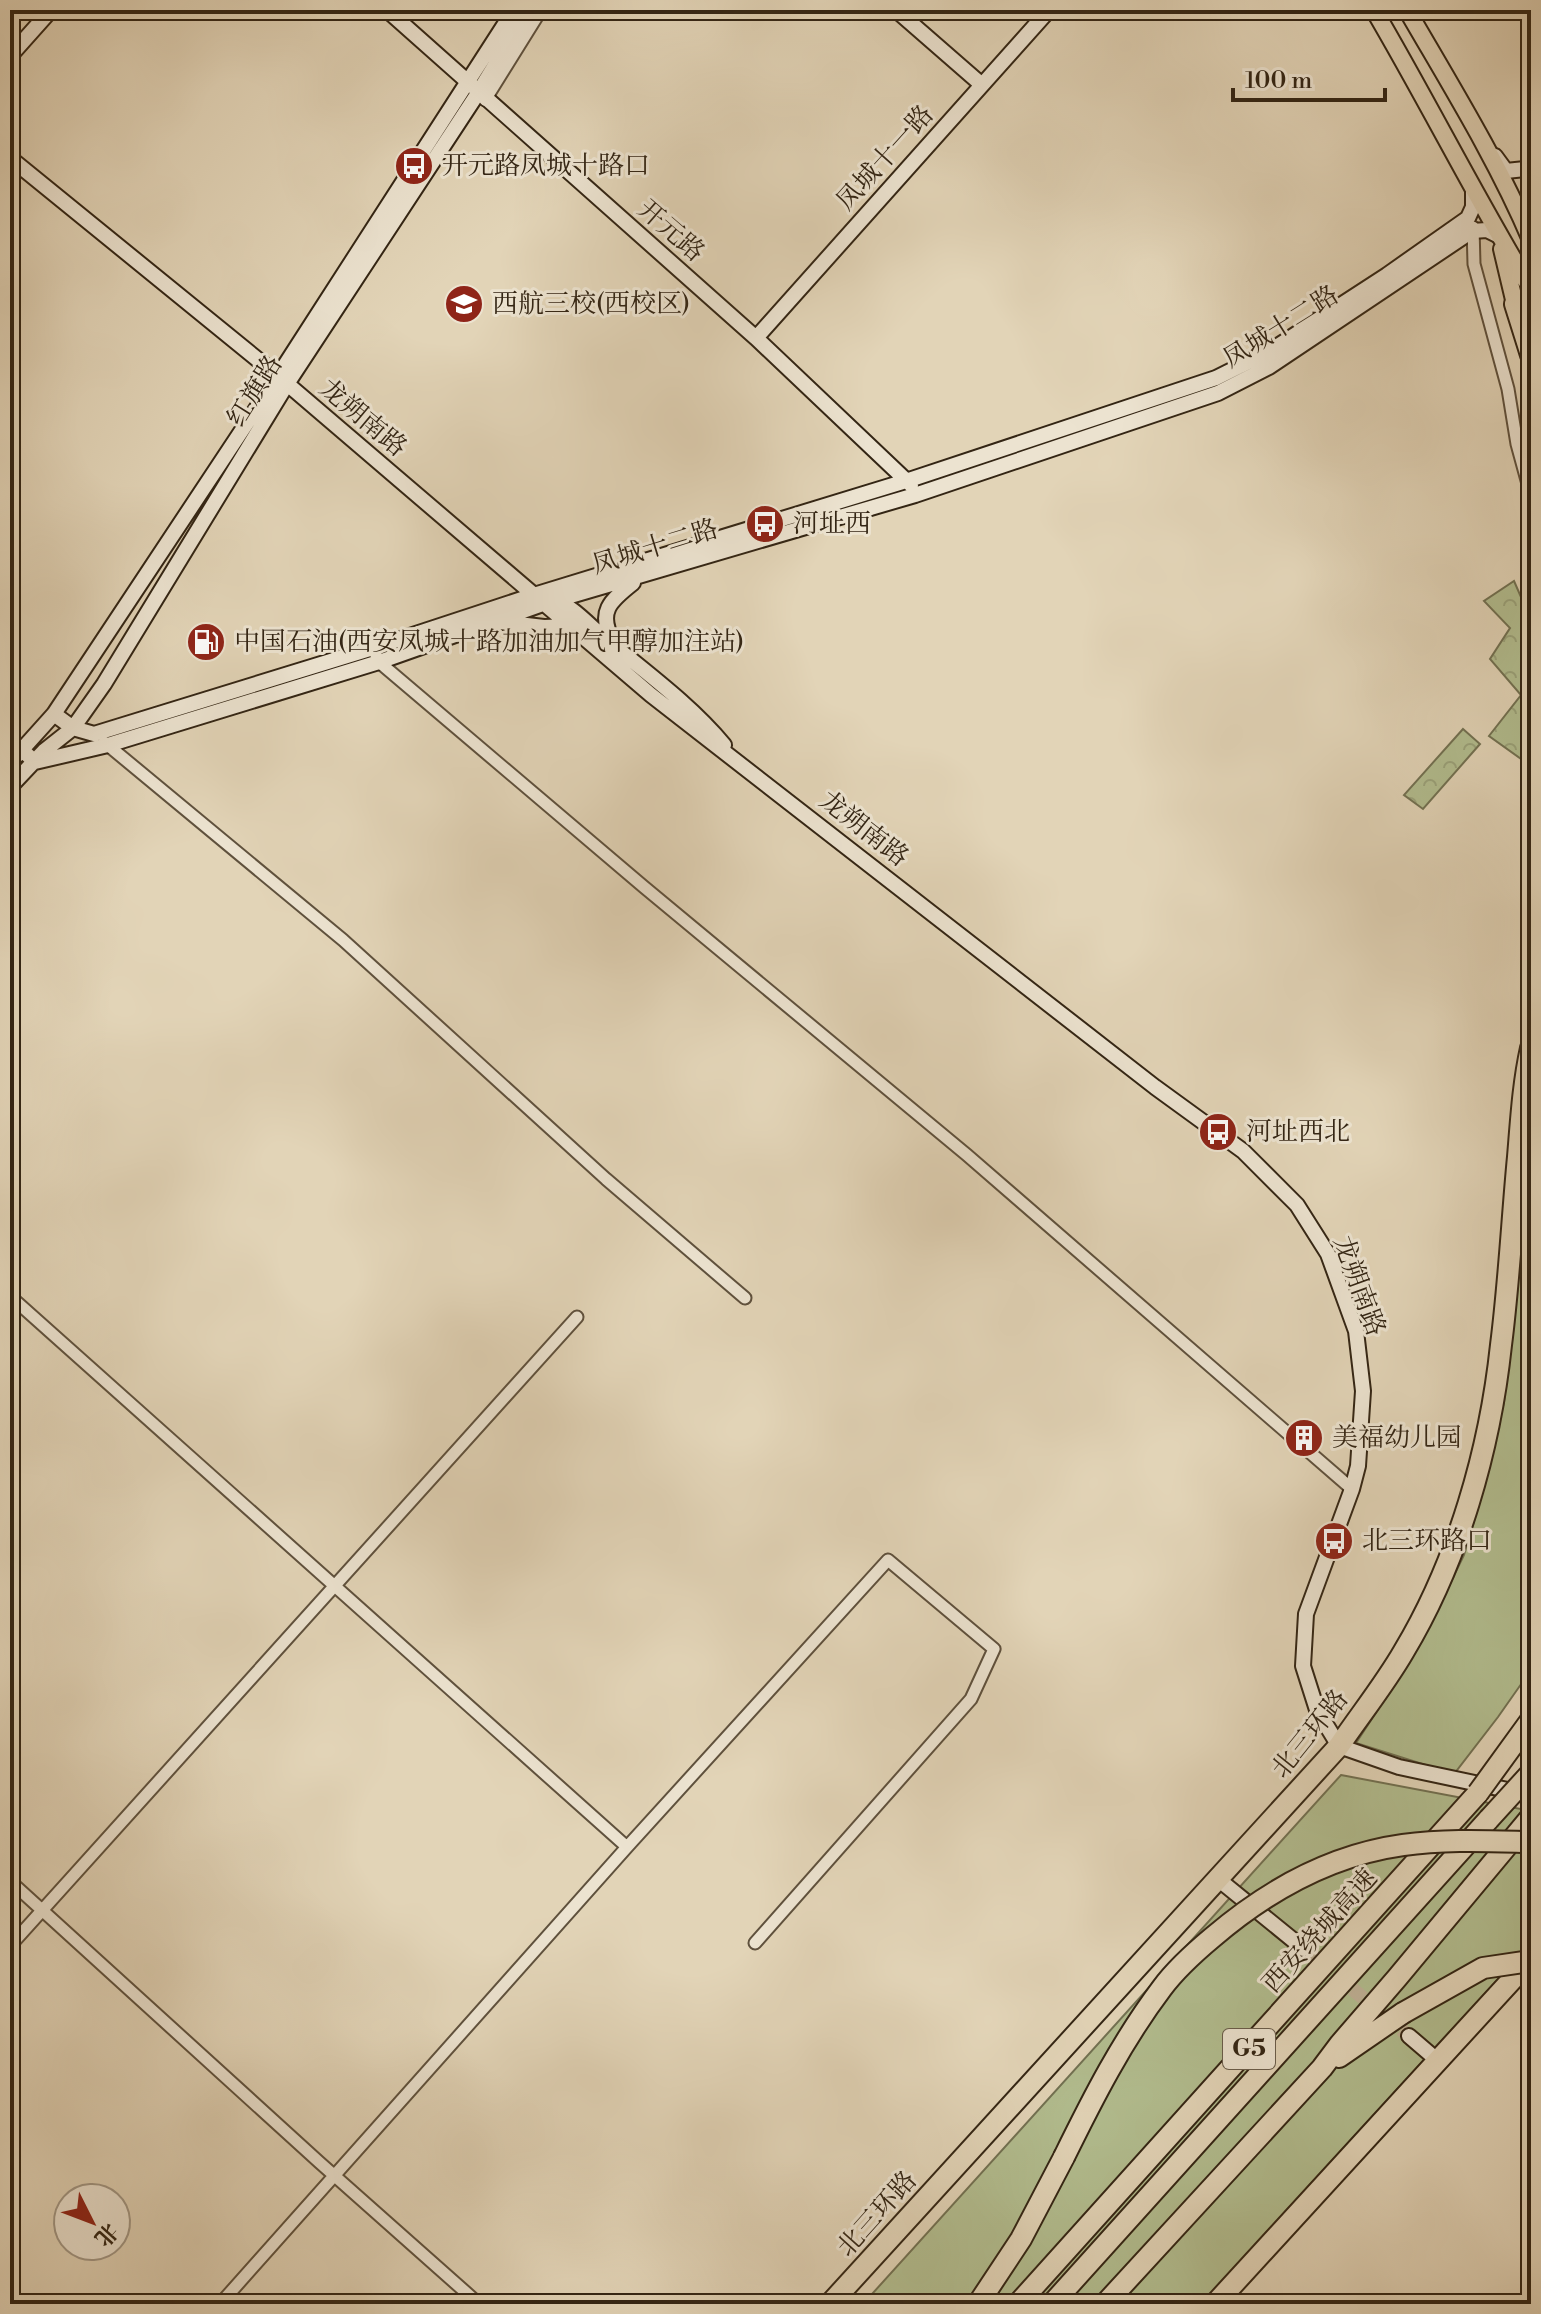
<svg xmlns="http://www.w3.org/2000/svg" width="1541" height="2314" font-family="'Libre Bodoni','Noto Serif SC',serif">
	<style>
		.grass { fill: #b2bd8f; stroke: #727152; stroke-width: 2 }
		.forest { fill: url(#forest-crowns); stroke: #727152; stroke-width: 2 }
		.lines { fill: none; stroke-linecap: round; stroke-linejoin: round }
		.secondary-tunnel { stroke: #bfb196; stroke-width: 14; stroke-dasharray: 14 7; stroke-linecap: butt }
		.street-casing { stroke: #5f513d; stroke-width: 15 }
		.secondary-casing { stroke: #332514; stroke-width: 18 }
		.primary-casing { stroke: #332514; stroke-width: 20 }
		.highway-casing { stroke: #332514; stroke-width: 24 }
		.street { stroke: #ece3d0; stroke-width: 11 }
		.secondary { stroke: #ece3d0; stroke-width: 14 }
		.primary { stroke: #e2d4b7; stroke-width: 16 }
		.highway { stroke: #e2d4b7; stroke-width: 20 }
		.highway-bridge-casing { stroke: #332514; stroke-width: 24; stroke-linecap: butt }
		.highway-bridge { stroke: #e2d4b7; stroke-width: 20 }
		.labels { text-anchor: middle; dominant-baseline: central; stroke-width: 6; stroke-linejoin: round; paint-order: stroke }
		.shield { fill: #ece3d0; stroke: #6a5e4c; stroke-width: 2 }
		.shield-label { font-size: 24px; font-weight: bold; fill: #332514 }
		.street-label { font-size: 26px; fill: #332514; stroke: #ece3d0 }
		.poi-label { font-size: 26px; fill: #332514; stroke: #ece3d0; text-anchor: start }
	</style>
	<defs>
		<pattern id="forest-crowns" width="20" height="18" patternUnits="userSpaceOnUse" patternTransform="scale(2)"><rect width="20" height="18" fill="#b2bd8f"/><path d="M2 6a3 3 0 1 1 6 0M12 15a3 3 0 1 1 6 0" fill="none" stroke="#9aa27a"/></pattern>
	</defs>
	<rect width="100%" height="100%" fill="#e2d4b7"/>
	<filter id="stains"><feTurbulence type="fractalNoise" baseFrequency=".0025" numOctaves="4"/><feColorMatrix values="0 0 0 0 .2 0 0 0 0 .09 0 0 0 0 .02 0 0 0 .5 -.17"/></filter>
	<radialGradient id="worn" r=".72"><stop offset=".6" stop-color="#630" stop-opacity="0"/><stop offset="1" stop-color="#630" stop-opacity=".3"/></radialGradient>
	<path class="grass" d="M1531 1155V1670L1498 1717 1454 1774 1356 1743 1404 1670 1438 1609 1464 1555 1484 1487 1504 1402Z
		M1341 1775 1531 1811V1943L1201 2304H863Z"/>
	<path class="forest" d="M1514 581 1531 620V766L1489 736 1521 695 1490 659 1510 628 1484 601Z
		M1463 729 1480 744 1423 809 1404 795Z"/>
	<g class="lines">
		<path class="secondary-tunnel" d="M1304 1949 1409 2036"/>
		<defs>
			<path id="street" d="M485 100 541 10
				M1473 227 1474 264 1508 389 1517 444 1531 495
				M373 648 379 662 644 887 967 1155 1352 1489
				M104 742 343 940 606 1179 745 1298
				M10 1296 627 1847
				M10 1881 319 2162 479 2304
				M10 1946 577 1317
				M220 2304 627 1847 888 1560 994 1649 971 1699 755 1943"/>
			<path id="secondary" d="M387 10 756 338 911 485
				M896 10 982 85
				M10 56 51 10
				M1495 156 1506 171 1525 169 1531 166
				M10 158 278 376 651 695 1155 1087 1243 1151 1297 1205 1328 1254 1356 1331 1363 1391 1358 1466 1352 1489 1306 1614 1303 1666 1317 1710 1339 1746 1399 1767 1531 1795
				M756 338 1049 10
				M552 599C570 604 588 624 602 636 644 671 690 704 724 745
				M500 622 544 627 570 626
				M613 641C597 612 610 601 633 583
				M54 714 73 728 94 734 373 648 534 595 906 481 1216 378 1270 351 1387 275 1468 218 1473 207V188
				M22 750 35 762 108 745 379 662 543 604 915 495 1218 393 1269 367 1472 231 1487 230 1499 236
				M10 763 54 714 278 376 514 10
				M10 787 44 751 73 728 104 684 287 384 478 93 529 10
				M1218 1879 1304 1949
				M1409 2036 1437 2060"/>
			<path id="primary" d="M1374 10C1428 102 1476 198 1531 289
				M1407 10C1451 86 1497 160 1531 240
				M1502 249 1515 304"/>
			<path id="highway" d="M1515 304 1531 355
				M1339 2057 1403 2013
				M830 2304 1339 1746C1360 1715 1385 1684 1404 1651 1458 1561 1490 1449 1501 1345 1509 1283 1512 1220 1518 1157 1521 1121 1523 1084 1531 1048
				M978 2304 1021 2239 1064 2157
				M1018 2304 1478 1793
				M1052 2304 1489 1819
				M1105 2304 1322 2068 1340 2044 1397 1978 1531 1817
				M1215 2304 1531 1959"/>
		</defs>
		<use href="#street" class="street-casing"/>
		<use href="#secondary" class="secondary-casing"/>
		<use href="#primary" class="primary-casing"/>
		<use href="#highway" class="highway-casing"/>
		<use href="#street" class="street"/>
		<use href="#secondary" class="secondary"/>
		<use href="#primary" class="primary"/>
		<use href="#highway" class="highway"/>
		<defs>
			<path id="highway-bridge" d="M1478 1793 1531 1720
				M1489 1819 1531 1773
				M1403 2013 1483 1968 1531 1961
				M1064 2157C1093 2098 1122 2041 1162 1988 1176 1969 1195 1952 1213 1937 1268 1890 1331 1855 1403 1845 1445 1839 1488 1841 1531 1842"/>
		</defs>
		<use href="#highway-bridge" class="highway-bridge-casing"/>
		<use href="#highway-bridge" class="highway-bridge"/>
	</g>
	<defs>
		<symbol id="bus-disc" viewBox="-11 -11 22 22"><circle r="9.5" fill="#8f2418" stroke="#ece3d0"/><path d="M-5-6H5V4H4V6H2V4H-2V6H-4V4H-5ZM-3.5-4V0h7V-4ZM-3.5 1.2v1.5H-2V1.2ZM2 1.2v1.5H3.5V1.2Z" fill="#fff"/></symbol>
		<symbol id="school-disc" viewBox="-11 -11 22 22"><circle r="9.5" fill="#8f2418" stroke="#ece3d0"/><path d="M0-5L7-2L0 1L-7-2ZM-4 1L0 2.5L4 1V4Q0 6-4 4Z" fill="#fff"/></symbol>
		<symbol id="fuel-disc" viewBox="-11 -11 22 22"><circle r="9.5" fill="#8f2418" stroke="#ece3d0"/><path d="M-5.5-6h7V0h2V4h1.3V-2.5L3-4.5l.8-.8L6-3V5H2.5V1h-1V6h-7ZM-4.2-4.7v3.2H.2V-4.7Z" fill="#fff"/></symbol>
		<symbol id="building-disc" viewBox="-11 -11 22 22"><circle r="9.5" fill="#8f2418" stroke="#ece3d0"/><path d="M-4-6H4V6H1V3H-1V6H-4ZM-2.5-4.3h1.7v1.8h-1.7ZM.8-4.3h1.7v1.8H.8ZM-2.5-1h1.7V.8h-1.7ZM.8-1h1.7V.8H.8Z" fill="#fff"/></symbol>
	</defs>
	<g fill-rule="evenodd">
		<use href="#bus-disc" x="392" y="144" width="44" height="44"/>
		<use href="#school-disc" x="442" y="282" width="44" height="44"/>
		<use href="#bus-disc" x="743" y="502" width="44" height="44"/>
		<use href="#fuel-disc" x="184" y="620" width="44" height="44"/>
		<use href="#bus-disc" x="1196" y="1110" width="44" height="44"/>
		<use href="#building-disc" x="1282" y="1416" width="44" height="44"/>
		<use href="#bus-disc" x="1312" y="1519" width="44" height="44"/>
	</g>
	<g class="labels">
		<rect class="shield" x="1223" y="2029" width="52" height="40" rx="6"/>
		<g class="shield-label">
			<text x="1249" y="2049">G5</text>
		</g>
		<g class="street-label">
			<text transform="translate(885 158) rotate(-48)">凤城十一路</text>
			<text transform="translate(671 231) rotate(41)">开元路</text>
			<text transform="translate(1281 327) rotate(-32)">凤城十二路</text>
			<text transform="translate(255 391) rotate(-58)">红旗路</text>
			<text transform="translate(363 418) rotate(40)">龙朔南路</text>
			<text transform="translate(655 547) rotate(-17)">凤城十二路</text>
			<text transform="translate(864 829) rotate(38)">龙朔南路</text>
			<text transform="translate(1359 1286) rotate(70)">龙朔南路</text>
			<text transform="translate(1310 1734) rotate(-51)">北三环路</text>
			<text transform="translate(1320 1931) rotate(-48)">西安绕城高速</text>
			<text transform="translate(877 2214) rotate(-48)">北三环路</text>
		</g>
		<g class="poi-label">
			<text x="442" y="166">开元路凤城十路口</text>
			<text x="492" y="304">西航三校(西校区)</text>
			<text x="793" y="524">河址西</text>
			<text x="234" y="642">中国石油(西安凤城十路加油加气甲醇加注站)</text>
			<text x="1246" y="1132">河址西北</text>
			<text x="1332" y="1438">美福幼儿园</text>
			<text x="1362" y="1541">北三环路口</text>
		</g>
	</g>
	<rect width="1541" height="2314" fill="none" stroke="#e2d4b7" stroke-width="40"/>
	<rect x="12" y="12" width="1517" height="2290" fill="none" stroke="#332514" stroke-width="4"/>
	<rect x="20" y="20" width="1501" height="2274" fill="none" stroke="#332514" stroke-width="2"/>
	<g transform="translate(92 2222) rotate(132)"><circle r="38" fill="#ece3d0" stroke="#a29785" stroke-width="2"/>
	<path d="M0-6L14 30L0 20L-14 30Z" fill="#8f2418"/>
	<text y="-12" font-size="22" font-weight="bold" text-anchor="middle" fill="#332514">北</text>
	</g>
	<path d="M1233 88v12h152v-12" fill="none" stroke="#332514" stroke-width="4"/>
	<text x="1245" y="88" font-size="24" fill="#332514" stroke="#ece3d0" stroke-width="6" paint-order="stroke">100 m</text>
	<rect width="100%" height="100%" filter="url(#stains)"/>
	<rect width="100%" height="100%" fill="url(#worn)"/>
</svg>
